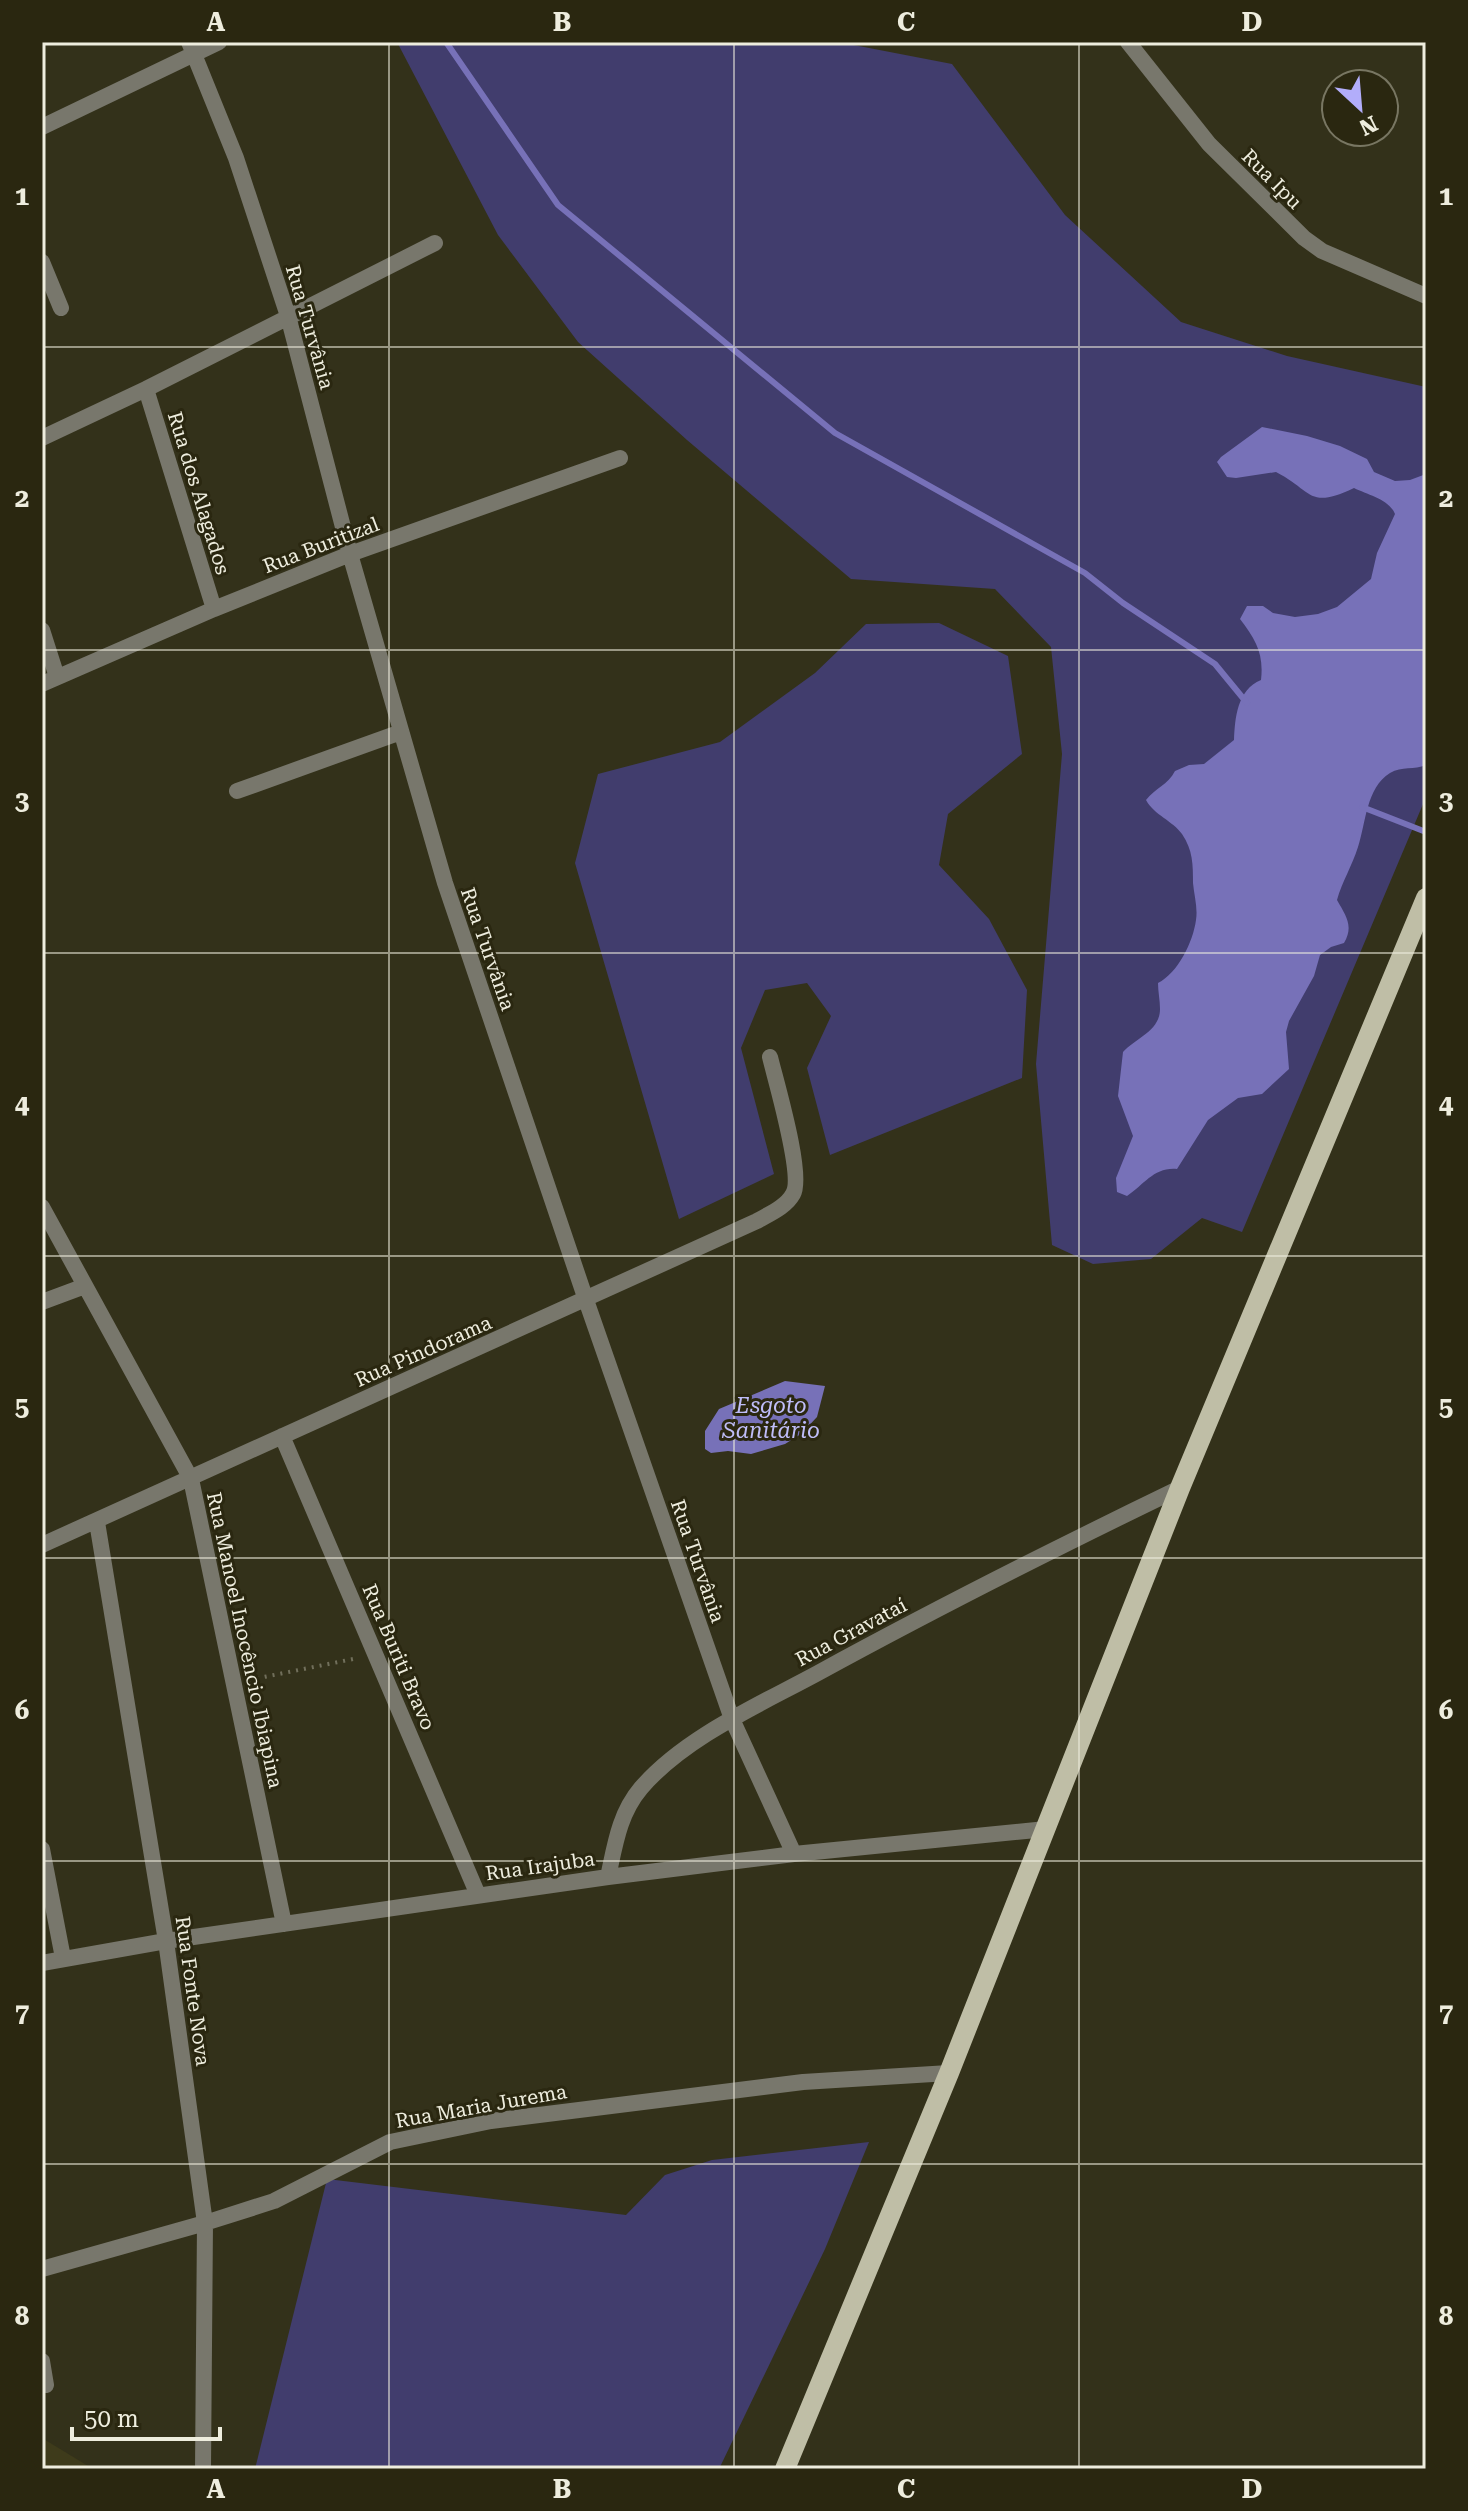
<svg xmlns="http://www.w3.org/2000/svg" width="1468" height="2511" font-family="'Roboto Serif',serif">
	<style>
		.built { fill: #3e3b1b }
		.green { fill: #413d6d }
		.water { fill: #7771b8 }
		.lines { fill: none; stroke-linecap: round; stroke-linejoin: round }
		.stream { stroke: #7771b8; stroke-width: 6 }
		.path { stroke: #716f5b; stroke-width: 4; stroke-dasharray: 2 6; stroke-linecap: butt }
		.minor { stroke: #78776c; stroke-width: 16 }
		.primary { stroke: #bfbea6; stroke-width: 20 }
		.grid { fill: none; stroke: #eeedde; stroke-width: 2; stroke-opacity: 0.55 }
		.labels { text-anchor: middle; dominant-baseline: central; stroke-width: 6; stroke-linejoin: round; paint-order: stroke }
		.street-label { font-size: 20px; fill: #eeedde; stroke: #2a2710 }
		.water-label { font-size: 22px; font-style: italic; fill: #bfbdf8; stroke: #2a2710 }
		.neatline { fill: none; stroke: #eeedde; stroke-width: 3 }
		.grid-label { font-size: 26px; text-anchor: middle; font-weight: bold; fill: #eeedde }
	</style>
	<rect width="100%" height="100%" fill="#33311a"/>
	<path class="built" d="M42 2438 93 2469H42Z"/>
	<path class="green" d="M397 42H838L952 64 1065 215 1181 322 1287 356 1426 387V797L1242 1232 1202 1218 1151 1259 1093 1264 1052 1245 1036 1064 1062 754 1051 647 995 589 851 579 687 440 578 342 498 235Z
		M939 623 1008 656 1022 754 948 814 939 865 989 919 1027 990 1022 1078 830 1155 807 1068 831 1016 807 983 765 990 741 1048 774 1174 679 1219 575 863 598 774 720 742 815 673 866 624Z
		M869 2142 825 2249 719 2469H255L327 2179 626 2215 665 2175 712 2160Z"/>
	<path class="water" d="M1262 427 1307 436 1340 446 1367 459 1374 472 1395 481 1410 480 1426 474V765C1414 770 1402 766 1390 773 1366 788 1366 823 1358 847 1352 866 1342 882 1337 900 1346 916 1354 926 1344 943L1331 947 1320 955 1314 976 1289 1021 1286 1032 1289 1069 1262 1094 1238 1098 1208 1120 1177 1169C1154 1167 1145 1184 1127 1196L1117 1192 1116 1178 1133 1136 1118 1096 1123 1052C1136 1038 1160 1031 1160 1009 1160 1000 1158 992 1158 983 1178 973 1193 942 1196 920 1198 908 1194 895 1193 883 1193 865 1193 850 1182 834 1173 821 1154 815 1146 800 1155 788 1168 785 1175 771L1189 765 1204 764 1234 740C1235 718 1237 690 1261 680 1264 654 1256 640 1240 619L1247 606H1263L1273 613 1295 617 1318 614 1337 607 1371 579 1377 553 1395 514C1389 499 1368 495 1354 488 1308 510 1313 491 1276 472L1236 478 1227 477 1217 462 1221 457Z
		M785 1381 825 1386 817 1417 801 1434 785 1444 751 1454 728 1451 711 1453 705 1449V1431L719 1409Z"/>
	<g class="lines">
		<path class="stream" d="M446 42 558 205 835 433 1085 573 1123 603 1215 664 1247 703
			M1362 807 1426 832"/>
		<path class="path" d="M249 1680 358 1658"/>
		<path class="minor" d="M189 42 236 158 288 316 350 554 445 883 586 1300 732 1719 794 1854
			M1128 42 1209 144 1304 238 1322 251 1426 296
			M42 127 219 42
			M42 262 61 308
			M146 389 214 609
			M42 438 146 389 435 243
			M42 630 57 677
			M42 684 214 609 350 554 620 458
			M237 791 401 732
			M42 1207 191 1479 284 1924
			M42 1302 85 1286
			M282 1436 478 1895
			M97 1522 166 1941 205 2223 203 2469
			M42 1545 757 1221C769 1214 786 1207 793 1194 804 1176 776 1082 770 1057
			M42 1849 63 1958
			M608 1877C615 1845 619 1814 641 1788 685 1737 759 1705 818 1673 937 1608 1058 1547 1180 1488
			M42 1963 166 1941 608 1877 794 1854 1046 1829
			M42 2269 205 2223 274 2201 390 2142 491 2121 803 2082 949 2073
			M42 2361 46 2385"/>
		<path class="primary" d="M785 2469 949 2073 1180 1488 1426 898"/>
	</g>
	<path class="grid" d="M389 42V2469M734 42V2469M1079 42V2469M42 347H1426M42 650H1426M42 953H1426M42 1256H1426M42 1558H1426M42 1861H1426M42 2164H1426"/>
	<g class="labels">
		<g class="street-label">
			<text transform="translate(1272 179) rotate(45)">Rua Ipu</text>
			<text transform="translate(310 327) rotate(74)">Rua Turvânia</text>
			<text transform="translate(199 493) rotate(73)">Rua dos Alagados</text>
			<text transform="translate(321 545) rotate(-21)">Rua Buritizal</text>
			<text transform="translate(488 949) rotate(71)">Rua Turvânia</text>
			<text transform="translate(423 1351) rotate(-24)">Rua Pindorama</text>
			<text transform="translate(698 1561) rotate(71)">Rua Turvânia</text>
			<text transform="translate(851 1632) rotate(-28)">Rua Gravataí</text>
			<text transform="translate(245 1640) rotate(78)">Rua Manoel Inocêncio Ibiapina</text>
			<text transform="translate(399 1657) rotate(67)">Rua Buriti Bravo</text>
			<text transform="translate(540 1866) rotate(-8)">Rua Irajuba</text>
			<text transform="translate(193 1991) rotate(82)">Rua Fonte Nova</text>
			<text transform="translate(481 2106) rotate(-10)">Rua Maria Jurema</text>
		</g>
		<g class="water-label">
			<text x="771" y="1405">Esgoto<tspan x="771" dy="25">Sanitário</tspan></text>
		</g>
	</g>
	<rect width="1468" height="2511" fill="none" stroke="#2a2710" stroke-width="88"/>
	<g transform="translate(1360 108) rotate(154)"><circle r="38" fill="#2a2710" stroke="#787662" stroke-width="2"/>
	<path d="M0-6L14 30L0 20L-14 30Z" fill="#b2adfa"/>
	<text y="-12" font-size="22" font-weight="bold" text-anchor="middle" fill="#eeedde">N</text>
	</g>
	<path d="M72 2427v12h148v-12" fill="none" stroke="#eeedde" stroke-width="4"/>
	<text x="84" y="2427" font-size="24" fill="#eeedde" stroke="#2a2710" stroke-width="6" paint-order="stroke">50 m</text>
	<rect x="44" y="44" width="1380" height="2423" class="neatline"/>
	<g class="grid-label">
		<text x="216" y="31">A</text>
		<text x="562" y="31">B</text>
		<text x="906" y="31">C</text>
		<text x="1252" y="31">D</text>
		<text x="22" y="205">1</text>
		<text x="1446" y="205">1</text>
		<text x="22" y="507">2</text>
		<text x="1446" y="507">2</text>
		<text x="22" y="810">3</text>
		<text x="1446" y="810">3</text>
		<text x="22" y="1113">4</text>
		<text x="1446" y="1113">4</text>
		<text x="22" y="1416">5</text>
		<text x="1446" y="1416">5</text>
		<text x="22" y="1719">6</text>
		<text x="1446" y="1719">6</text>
		<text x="22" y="2022">7</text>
		<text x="1446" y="2022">7</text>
		<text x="22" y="2325">8</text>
		<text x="1446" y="2325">8</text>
		<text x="216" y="2498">A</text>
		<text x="562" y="2498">B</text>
		<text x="906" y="2498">C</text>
		<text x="1252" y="2498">D</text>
	</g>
</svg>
